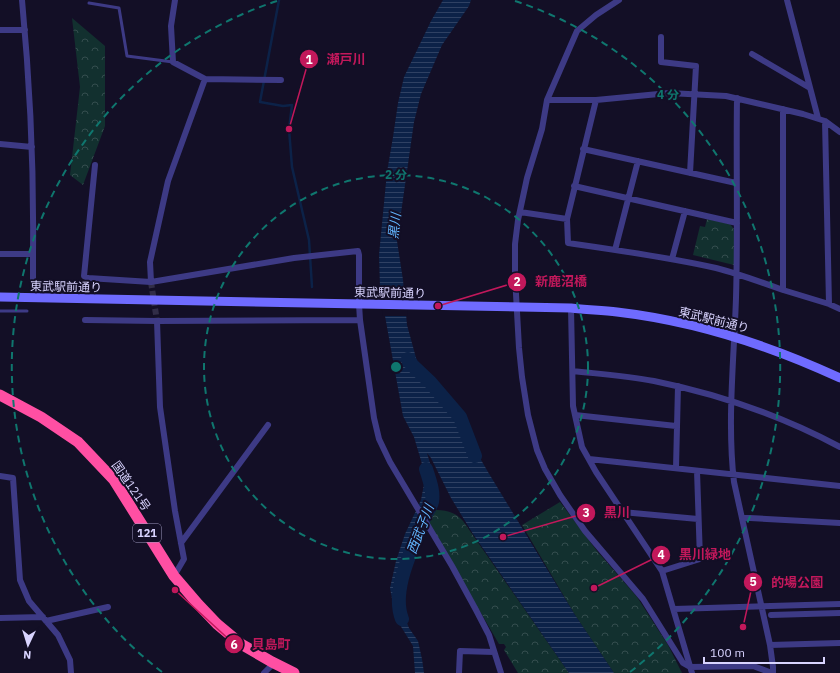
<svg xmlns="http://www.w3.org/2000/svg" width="840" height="673" font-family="'IBM Plex Sans','Noto Sans JP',sans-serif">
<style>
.forest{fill:url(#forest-crowns)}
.water{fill:url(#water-rules)}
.pier{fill:#130f26}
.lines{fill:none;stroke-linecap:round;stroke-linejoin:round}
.stream{stroke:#0c2248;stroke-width:2.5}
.river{stroke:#0c2248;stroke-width:14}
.street-tunnel{stroke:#312d47;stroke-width:6;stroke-dasharray:6 3;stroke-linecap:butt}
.lane{stroke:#3d3a85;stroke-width:3}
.street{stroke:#3d3a85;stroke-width:6}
.secondary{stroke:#6f6bff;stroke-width:9}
.highway{stroke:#ff4fa3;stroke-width:11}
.ring{fill:none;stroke:#0f766e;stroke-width:2;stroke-dasharray:7 5}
.labels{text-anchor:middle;stroke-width:4;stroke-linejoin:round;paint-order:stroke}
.shield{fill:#130f26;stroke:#9e99be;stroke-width:1}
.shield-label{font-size:11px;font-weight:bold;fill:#d9d4ff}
.street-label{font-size:12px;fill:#d9d4ff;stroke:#130f26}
.water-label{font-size:13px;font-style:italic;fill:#62b6ff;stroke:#130f26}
.centre{fill:#0f766e;stroke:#130f26;stroke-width:2}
.ring-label{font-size:12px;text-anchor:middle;font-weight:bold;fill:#0f766e;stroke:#130f26;stroke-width:4;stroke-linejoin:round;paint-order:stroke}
.leader{fill:none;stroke:#c2185b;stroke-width:1.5}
.callout-dot{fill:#c2185b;stroke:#130f26;stroke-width:1.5}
.mark-label{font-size:12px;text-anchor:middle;font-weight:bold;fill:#fff}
.callout-label{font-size:13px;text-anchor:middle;font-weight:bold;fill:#c2185b;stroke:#130f26;stroke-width:4;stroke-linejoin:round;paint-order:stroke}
</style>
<defs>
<pattern id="forest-crowns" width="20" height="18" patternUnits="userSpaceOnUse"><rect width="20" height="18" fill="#12302f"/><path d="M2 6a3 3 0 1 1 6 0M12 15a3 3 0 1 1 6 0" fill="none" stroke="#344d4e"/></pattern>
<pattern id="water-rules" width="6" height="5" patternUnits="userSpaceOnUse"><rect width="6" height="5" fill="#0c2248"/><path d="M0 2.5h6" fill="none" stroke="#2f4163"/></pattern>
</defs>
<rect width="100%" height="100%" fill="#130f26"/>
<path class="forest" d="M72,18l33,28v80l-22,59 -13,-10 10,-88z
M707,219l23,5 4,5v36l-41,-10 7,-29 5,1z
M560,502l37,49 40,46 31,48 14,28h-68l-39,-58 -53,-90z
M432,510c12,0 23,1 31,11l106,152h-51l-14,-23 2,-3 -2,-3h-5l-67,-115 -5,-12 1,-4z"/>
<path class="water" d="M443,0h28l-2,6 -27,39 -21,49 -7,28 -17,119 6,39 4,45 14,51 36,42 31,54 87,143 39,58h-45l-96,-139 -22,-36 -20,-40 -4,-5 5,17 -3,31 -14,29 -11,29 -8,28 1,8 5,15 7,18 9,13 4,18 2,14h-9l-2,-27 -13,-21 -7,-21 -3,-16 6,-27 9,-27 16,-34 4,-21v-5l-11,-37 -11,-21 -23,-128 -1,-33 8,-83 6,-35 5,-34 6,-26 27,-56z"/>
<path class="pier" d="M379,294l27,1 2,21h-25z"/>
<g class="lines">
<path class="stream" d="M279,0l-19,102 23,4 9,-1 -3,24 3,38 17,73 3,47"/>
<path class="river" d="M408,359l4,6 18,17 30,35 15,39
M402,619c-12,-30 13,-75 23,-103 2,-5 6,-9 7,-14 2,-11 -3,-23 -6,-33"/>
<path class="street-tunnel" d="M151,282l6,39"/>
<path class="lane" d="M89,3l30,5 8,48 46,6
M0,311h27"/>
<path class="street" d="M175,0l-4,26 2,36 32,17 76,1
M619,0l-23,15 -19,16 -30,69 -5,29 -15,49 -9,42 -3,24v32l4,72 3,29 6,38 9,35 8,19 15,26 25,36 58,68 40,64 7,4 63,-1 19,7
M787,0l31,118
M0,30h25
M661,37v25l35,4 -6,107
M752,54l58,34
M737,98c-1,67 1,133 -1,200 -2,61 -9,124 -2,184l36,163 3,22v6
M547,100h49l73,-7 57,3 77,18 22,7 15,11
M596,100l-29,119 1,24c49,7 99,14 148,25 23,6 45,14 67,22v-181
M825,121l4,183
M0,144l32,3
M583,149l153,34
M95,165l-11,111 4,2 63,4 143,-24 64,-7 1,4v49l1,16 14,98 5,21 11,23 62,104 24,44 13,25 12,38
M574,186l163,37
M520,212l47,7
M615,250l23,-89
M0,254h33c1,-85 -3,-170 -11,-254
M672,259l13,-48
M151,282l-1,-20 18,-81 37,-102
M33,283v-29
M783,290l46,14 11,5
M571,308l2,98 9,41 14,25 66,99 30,102
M85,320l72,1 203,-1
M157,321l3,86 15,104 9,48 -10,17
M573,371c27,3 54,5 81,10 64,13 128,35 186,66
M575,415l101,11
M589,459l251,27
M676,468l2,-82
M0,476l13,2 7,102 9,21 29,34 12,25 1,13
M622,512l76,7
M742,518h8l90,5
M181,543l87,-118
M662,571l38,-12 -3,-88
M674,609l166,-5
M771,615l69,-2
M0,618l43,-1
M46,621l62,-14
M770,645l70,-2
M264,673l10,-10
M459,673l1,-22 34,1"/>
<path class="secondary" d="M0,297l571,11c15,2 31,2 46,4 77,9 152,33 223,66"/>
<path class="highway" d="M0,395l41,22 37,25 36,38 60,96 24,28 19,20 24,20 31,18 22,11"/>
</g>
<g class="ring">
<circle cx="396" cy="367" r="192"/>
<path d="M162 672A385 385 0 0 1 277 1M515 1A385 385 0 0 1 630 672"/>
</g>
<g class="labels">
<rect class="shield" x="133" y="524" width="28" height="18" rx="3"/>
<g class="shield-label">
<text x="147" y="537">121</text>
</g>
<g class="street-label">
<text transform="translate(66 287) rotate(1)" y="4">東武駅前通り</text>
<text transform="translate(390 293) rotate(1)" y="4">東武駅前通り</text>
<text transform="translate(714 320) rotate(14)" y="4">東武駅前通り</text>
<text transform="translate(131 486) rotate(55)" y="4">国道121号</text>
</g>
<g class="water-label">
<text transform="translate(394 226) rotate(-83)" y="5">黒川</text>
<text transform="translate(420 529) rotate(-69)" y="5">西武子川</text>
</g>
</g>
<circle cx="396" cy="367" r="6" class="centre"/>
<g class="ring-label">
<text x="668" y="99">4 分</text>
<text x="396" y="179">2 分</text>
</g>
<path class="leader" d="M289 129L309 59M438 306L517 282M503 537L586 513M594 588L661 555M743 627L753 582M175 590L234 644"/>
<g class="callout-dot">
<circle cx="289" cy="129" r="4"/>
<circle cx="438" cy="306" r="4"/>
<circle cx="503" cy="537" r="4"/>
<circle cx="594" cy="588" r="4"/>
<circle cx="743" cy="627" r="4"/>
<circle cx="175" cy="590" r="4"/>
<circle cx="309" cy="59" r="10"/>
<circle cx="517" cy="282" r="10"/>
<circle cx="586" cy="513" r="10"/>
<circle cx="661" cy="555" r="10"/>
<circle cx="753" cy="582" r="10"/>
<circle cx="234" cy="644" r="10"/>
</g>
<g class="mark-label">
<text x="309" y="64">1</text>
<text x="517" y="286">2</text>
<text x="586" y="517">3</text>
<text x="661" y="559">4</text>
<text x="753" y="586">5</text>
<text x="234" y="649">6</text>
</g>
<g class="callout-label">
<text x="346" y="64">瀬戸川</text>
<text x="561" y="286">新鹿沼橋</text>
<text x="617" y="517">黒川</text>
<text x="705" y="559">黒川緑地</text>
<text x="797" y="587">的場公園</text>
<text x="271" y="649">貝島町</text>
</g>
<g transform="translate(28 645) rotate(184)" stroke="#130f26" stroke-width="3" paint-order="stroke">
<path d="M0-3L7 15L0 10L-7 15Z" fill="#d9d4ff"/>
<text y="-6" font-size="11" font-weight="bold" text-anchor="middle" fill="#d9d4ff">N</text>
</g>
<path d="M704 657v6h120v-6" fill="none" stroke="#d9d4ff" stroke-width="2"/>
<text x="710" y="657" font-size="12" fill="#d9d4ff" stroke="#130f26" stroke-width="3" paint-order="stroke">100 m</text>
</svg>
